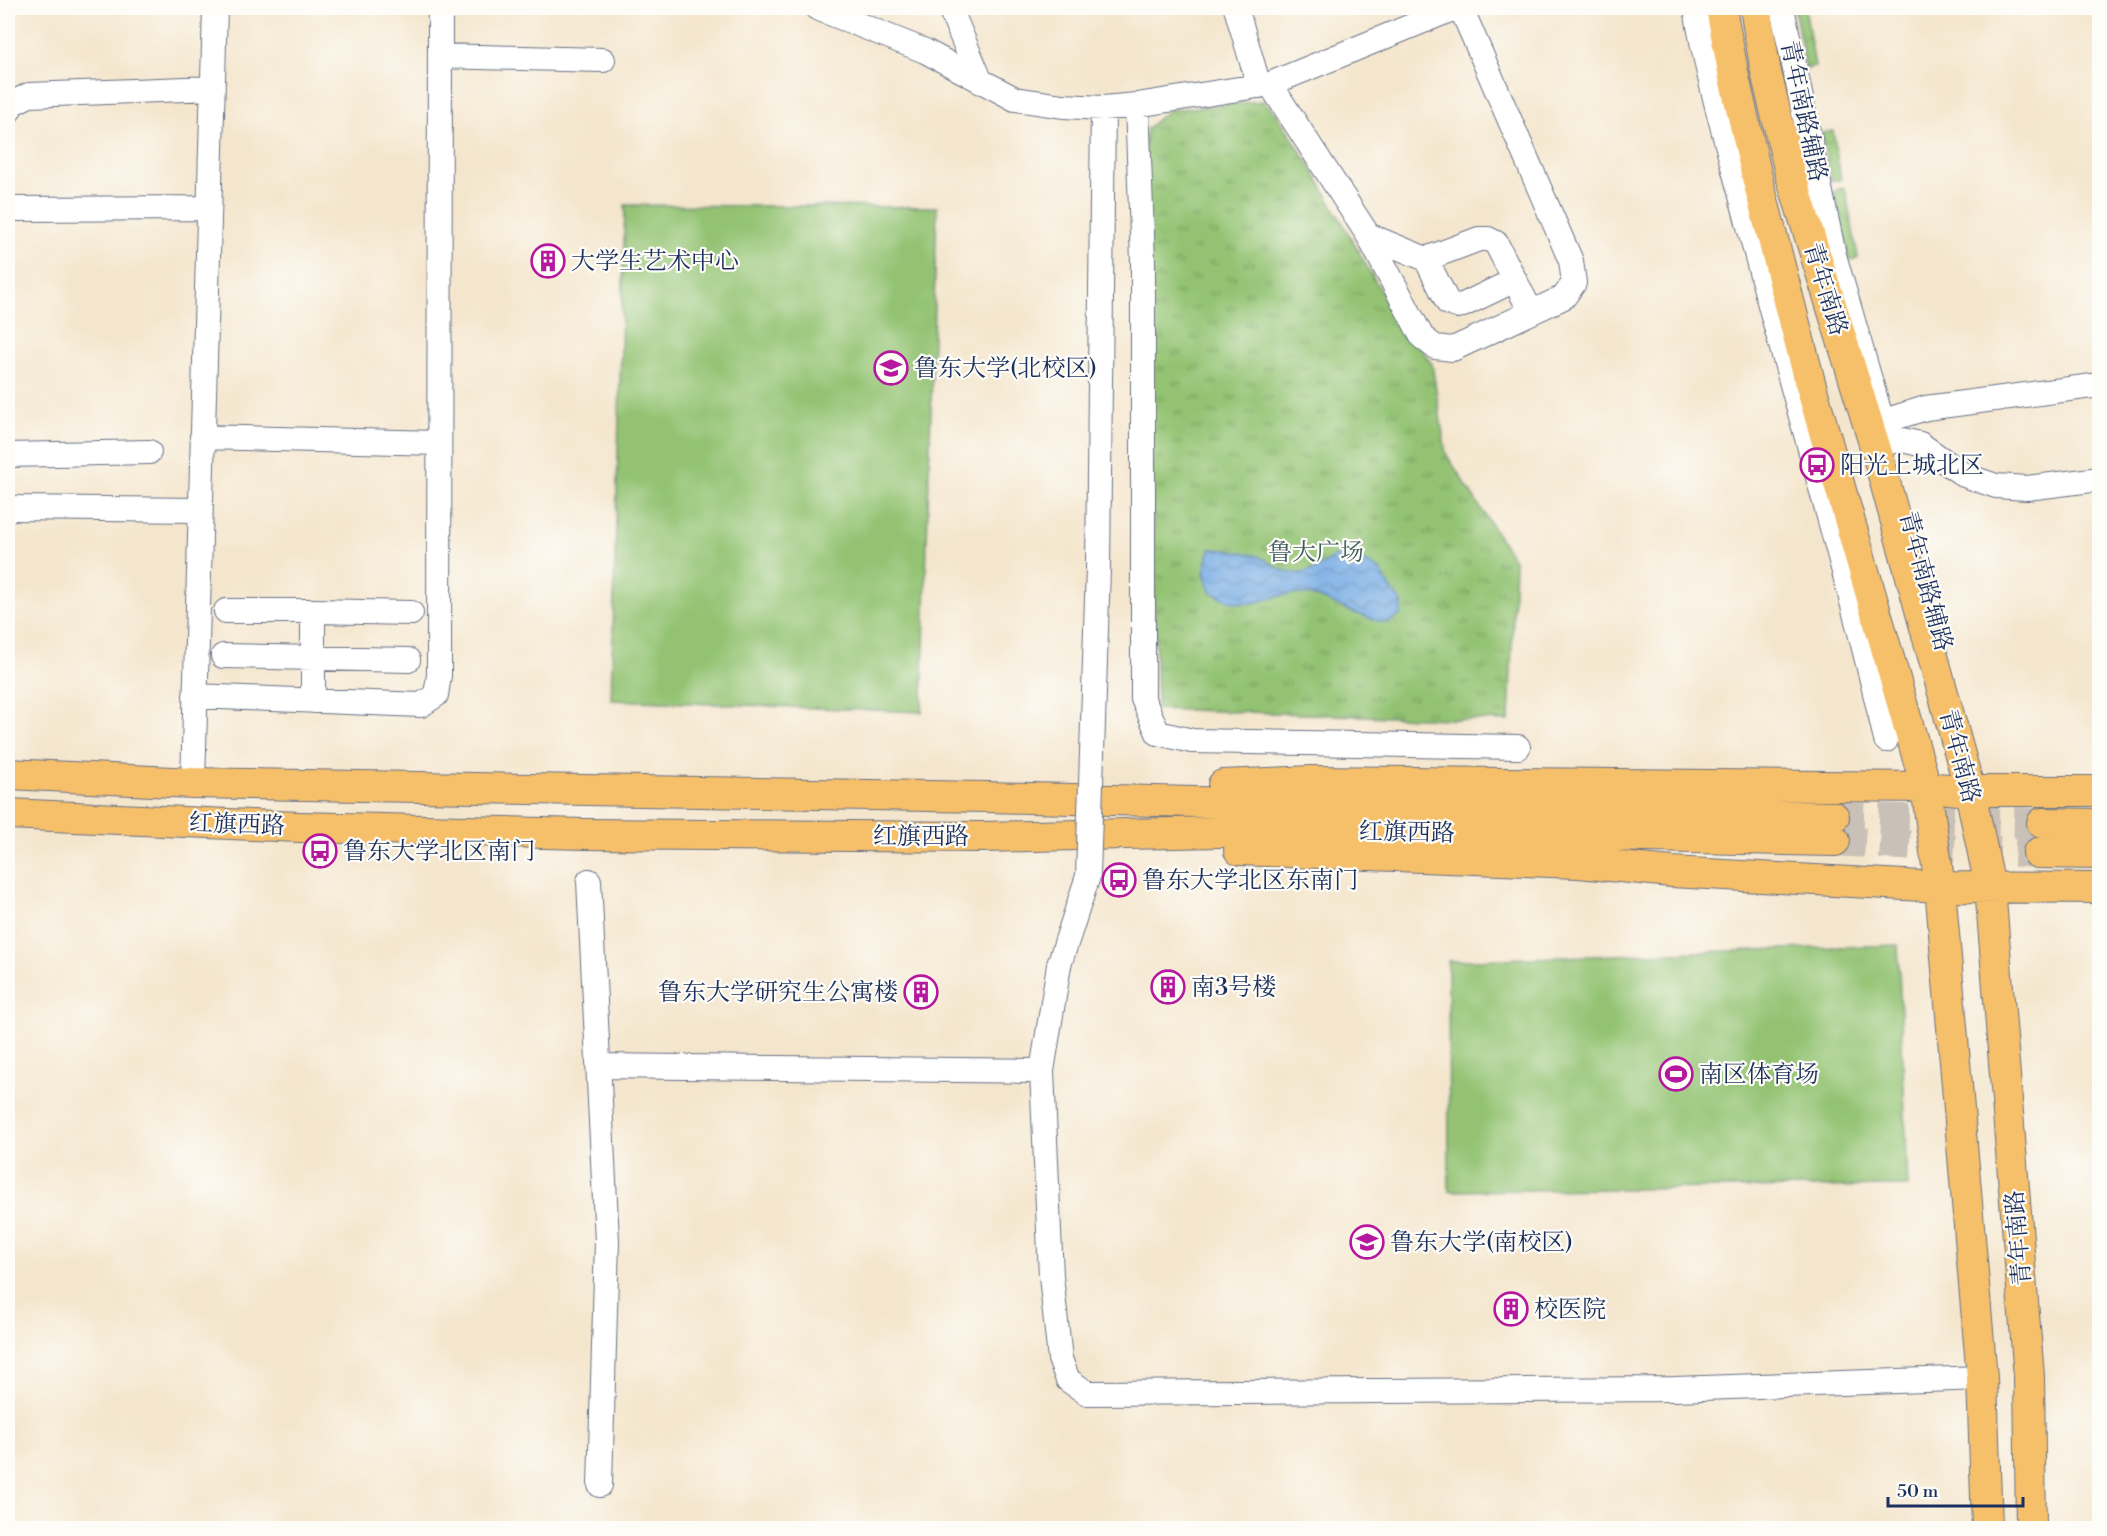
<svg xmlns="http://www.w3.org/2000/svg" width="2107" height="1536" font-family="'Libre Bodoni','Noto Serif SC',serif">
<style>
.grass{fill:url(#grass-tufts);stroke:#577968;stroke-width:1.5}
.garden{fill:#93c372;stroke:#577968;stroke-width:1.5}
.water{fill:url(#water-waves);stroke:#486da1;stroke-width:1.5}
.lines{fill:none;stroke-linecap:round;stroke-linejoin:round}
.major-tunnel{stroke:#c9c1b7;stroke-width:30;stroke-dasharray:30 15;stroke-linecap:butt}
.minor-casing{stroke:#676f85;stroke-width:26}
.major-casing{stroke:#676f85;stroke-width:32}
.minor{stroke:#fff;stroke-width:24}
.major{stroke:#f6c06b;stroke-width:30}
.minor-bridge-casing{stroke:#676f85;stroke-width:26;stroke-linecap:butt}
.minor-bridge{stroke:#fff;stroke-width:24}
.labels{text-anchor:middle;stroke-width:4.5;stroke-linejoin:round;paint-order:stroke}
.street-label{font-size:24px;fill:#1b2f5e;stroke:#fdfcf7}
.poi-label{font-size:24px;fill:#1b2f5e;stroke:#fdfcf7;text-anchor:start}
.park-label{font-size:24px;fill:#3f5b64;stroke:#fdfcf7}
</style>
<defs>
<pattern id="grass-tufts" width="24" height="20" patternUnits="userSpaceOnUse" patternTransform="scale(1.5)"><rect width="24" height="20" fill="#93c372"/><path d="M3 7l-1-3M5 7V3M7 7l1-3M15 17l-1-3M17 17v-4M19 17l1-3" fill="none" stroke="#779f61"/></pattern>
<pattern id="water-waves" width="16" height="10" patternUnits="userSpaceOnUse" patternTransform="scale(1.5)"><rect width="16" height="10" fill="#76abe4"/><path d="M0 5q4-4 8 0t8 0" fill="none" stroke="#608cbc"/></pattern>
</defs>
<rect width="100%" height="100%" fill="#fdfcf7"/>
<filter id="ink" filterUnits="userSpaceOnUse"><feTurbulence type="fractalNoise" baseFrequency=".0167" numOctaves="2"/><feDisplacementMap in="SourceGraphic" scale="12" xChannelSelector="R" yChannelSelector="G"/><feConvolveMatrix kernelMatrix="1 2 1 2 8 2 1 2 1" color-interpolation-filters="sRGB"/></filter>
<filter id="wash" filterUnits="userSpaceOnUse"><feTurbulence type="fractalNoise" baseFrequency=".008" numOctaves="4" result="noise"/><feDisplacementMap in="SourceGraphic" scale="24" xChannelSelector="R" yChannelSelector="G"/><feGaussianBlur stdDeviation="1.35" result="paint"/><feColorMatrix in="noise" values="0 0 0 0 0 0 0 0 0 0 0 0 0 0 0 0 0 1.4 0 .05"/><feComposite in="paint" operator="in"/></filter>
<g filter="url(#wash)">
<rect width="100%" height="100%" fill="#f4e6cd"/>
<path class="grass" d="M1794,8h11l10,59 -9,2z
M1263,101l14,13 32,50 76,134 47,66 14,90 69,108 -6,159 -352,-12 -13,-563 3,-17 21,-19z
M1833,131l8,49h-10l-10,-47z
M1841,188l4,1 13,68 -6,4 -4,-2 -14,-67z"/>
<path class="garden" d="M625,205l312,2 -15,505 -311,-12z
M1898,945l10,241 -459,5 -1,-230z"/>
<path class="water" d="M1210,549c15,1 32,2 47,7 9,3 17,10 25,14 20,9 37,-2 53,-14l22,1 24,14 10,18 11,14 -1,12 -14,8c-12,-3 -24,-7 -35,-11 -14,-6 -29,-14 -44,-17 -41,-7 -52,25 -98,-4l-6,-18z"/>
</g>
<g filter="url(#ink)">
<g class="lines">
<path class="major-tunnel" d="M1834,817l208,6
M1835,841l203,12"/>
<defs>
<path id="minor" d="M817,8l108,43 90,48 48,7 40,2 34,-3 133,-21 185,-76
M950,8l31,74
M1236,8l23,78
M1696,8c11,69 32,138 50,207 45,175 100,348 140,525
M1782,8l52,247 46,159
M440,56l163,4
M1270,84l98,151 54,102 13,10 18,2 111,-52 10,-14 -3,-22 -110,-253
M1137,105l6,156v438l15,34 34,8 326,6
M8,112l5,-9 16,-8 183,-7
M8,209l201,-1
M1368,235l58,24 53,-20h9l8,4 35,69
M1426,259l22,44 9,3 6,-1 52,-25
M1868,426l58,-18 174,-23
M202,437l237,6
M1877,453l11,-11 14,-2 18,4 44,31 32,11 31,2 73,-9
M8,455l141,-3
M8,508l192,2
M1098,568l5,-460
M226,611h87
M223,656l185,4
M195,696l226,9 15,-10 3,-20 1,-667
M313,701v-90l98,2
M193,783l22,-775
M589,881l18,360 -7,244
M1059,965l-17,106 9,205 9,83 8,21 19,13 588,-4 307,-11
M600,1066l442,5"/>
<path id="major" d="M1721,8l13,69 23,100 54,209 115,401 14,100 42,491 5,150
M1755,8l11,64 24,101 87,280 93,338 20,96 39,490 2,151
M8,774l185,9 793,14 848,20
M1223,785l88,-4 615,6 44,4h130
M8,814l291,13 287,7 395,3 332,-7 522,11
M2042,823l58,1
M1239,850l340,13 93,9 268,15 160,1
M2038,853l62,1"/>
</defs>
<use href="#minor" class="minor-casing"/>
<use href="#major" class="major-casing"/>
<use href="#minor" class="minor"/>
<use href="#major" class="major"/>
<defs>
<path id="minor-bridge" d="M1059,965l29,-89 10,-308"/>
</defs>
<use href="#minor-bridge" class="minor-bridge-casing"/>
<use href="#minor-bridge" class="minor-bridge"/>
</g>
</g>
<defs>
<symbol id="building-ring" viewBox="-11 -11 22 22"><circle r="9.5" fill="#fdfcf7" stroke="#b5179e" stroke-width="1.5"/><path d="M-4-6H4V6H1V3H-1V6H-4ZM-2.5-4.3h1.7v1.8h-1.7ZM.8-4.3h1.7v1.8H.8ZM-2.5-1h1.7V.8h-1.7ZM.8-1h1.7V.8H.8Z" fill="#b5179e"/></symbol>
<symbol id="university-ring" viewBox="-11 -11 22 22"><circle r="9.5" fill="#fdfcf7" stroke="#b5179e" stroke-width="1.5"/><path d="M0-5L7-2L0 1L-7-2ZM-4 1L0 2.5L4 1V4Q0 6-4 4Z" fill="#b5179e"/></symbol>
<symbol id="bus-ring" viewBox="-11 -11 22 22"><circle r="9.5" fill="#fdfcf7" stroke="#b5179e" stroke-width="1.5"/><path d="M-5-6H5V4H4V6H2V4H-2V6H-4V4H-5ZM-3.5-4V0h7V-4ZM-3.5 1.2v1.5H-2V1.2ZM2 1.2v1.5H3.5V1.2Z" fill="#b5179e"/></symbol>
<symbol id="stadium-ring" viewBox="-11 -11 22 22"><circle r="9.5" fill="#fdfcf7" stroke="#b5179e" stroke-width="1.5"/><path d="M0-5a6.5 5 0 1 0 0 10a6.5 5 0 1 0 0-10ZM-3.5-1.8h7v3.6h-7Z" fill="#b5179e"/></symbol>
</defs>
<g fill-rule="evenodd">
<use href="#building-ring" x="529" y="242" width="38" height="38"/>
<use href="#university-ring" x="872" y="349" width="38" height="38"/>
<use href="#bus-ring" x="1798" y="446" width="38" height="38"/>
<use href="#bus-ring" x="301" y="832" width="38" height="38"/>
<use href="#bus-ring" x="1100" y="861" width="38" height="38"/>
<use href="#building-ring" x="1149" y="968" width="38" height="38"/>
<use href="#building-ring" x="902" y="973" width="38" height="38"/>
<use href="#stadium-ring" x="1657" y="1055" width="38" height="38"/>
<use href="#university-ring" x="1348" y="1223" width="38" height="38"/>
<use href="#building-ring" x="1492" y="1290" width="38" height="38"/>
</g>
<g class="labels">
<g class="street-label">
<text transform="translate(1804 111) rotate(78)" y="8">青年南路辅路</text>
<text transform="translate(1826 289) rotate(73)" y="8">青年南路</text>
<text transform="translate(1926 581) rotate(75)" y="8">青年南路辅路</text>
<text transform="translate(1960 756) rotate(75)" y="8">青年南路</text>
<text transform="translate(237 824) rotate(2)" y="8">红旗西路</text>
<text transform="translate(1407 832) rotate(1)" y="8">红旗西路</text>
<text x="921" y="844">红旗西路</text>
<text transform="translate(2018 1238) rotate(-95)" y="8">青年南路</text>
</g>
<g class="poi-label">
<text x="571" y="269">大学生艺术中心</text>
<text x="914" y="376">鲁东大学(北校区)</text>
<text x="1840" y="473">阳光上城北区</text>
<text x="343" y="859">鲁东大学北区南门</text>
<text x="1142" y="888">鲁东大学北区东南门</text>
<text x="1191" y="995">南3号楼</text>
<text x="898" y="1000" text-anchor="end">鲁东大学研究生公寓楼</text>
<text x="1699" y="1082">南区体育场</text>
<text x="1390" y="1250">鲁东大学(南校区)</text>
<text x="1534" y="1317">校医院</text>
</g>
<g class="park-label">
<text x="1316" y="560">鲁大广场</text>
</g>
</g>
<rect width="2107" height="1536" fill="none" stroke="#fdfcf7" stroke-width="30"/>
<path d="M1888 1497v9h135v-9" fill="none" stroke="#1b2f5e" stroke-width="3"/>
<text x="1897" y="1497" font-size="18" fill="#1b2f5e" stroke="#fdfcf7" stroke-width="4.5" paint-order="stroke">50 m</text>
</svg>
